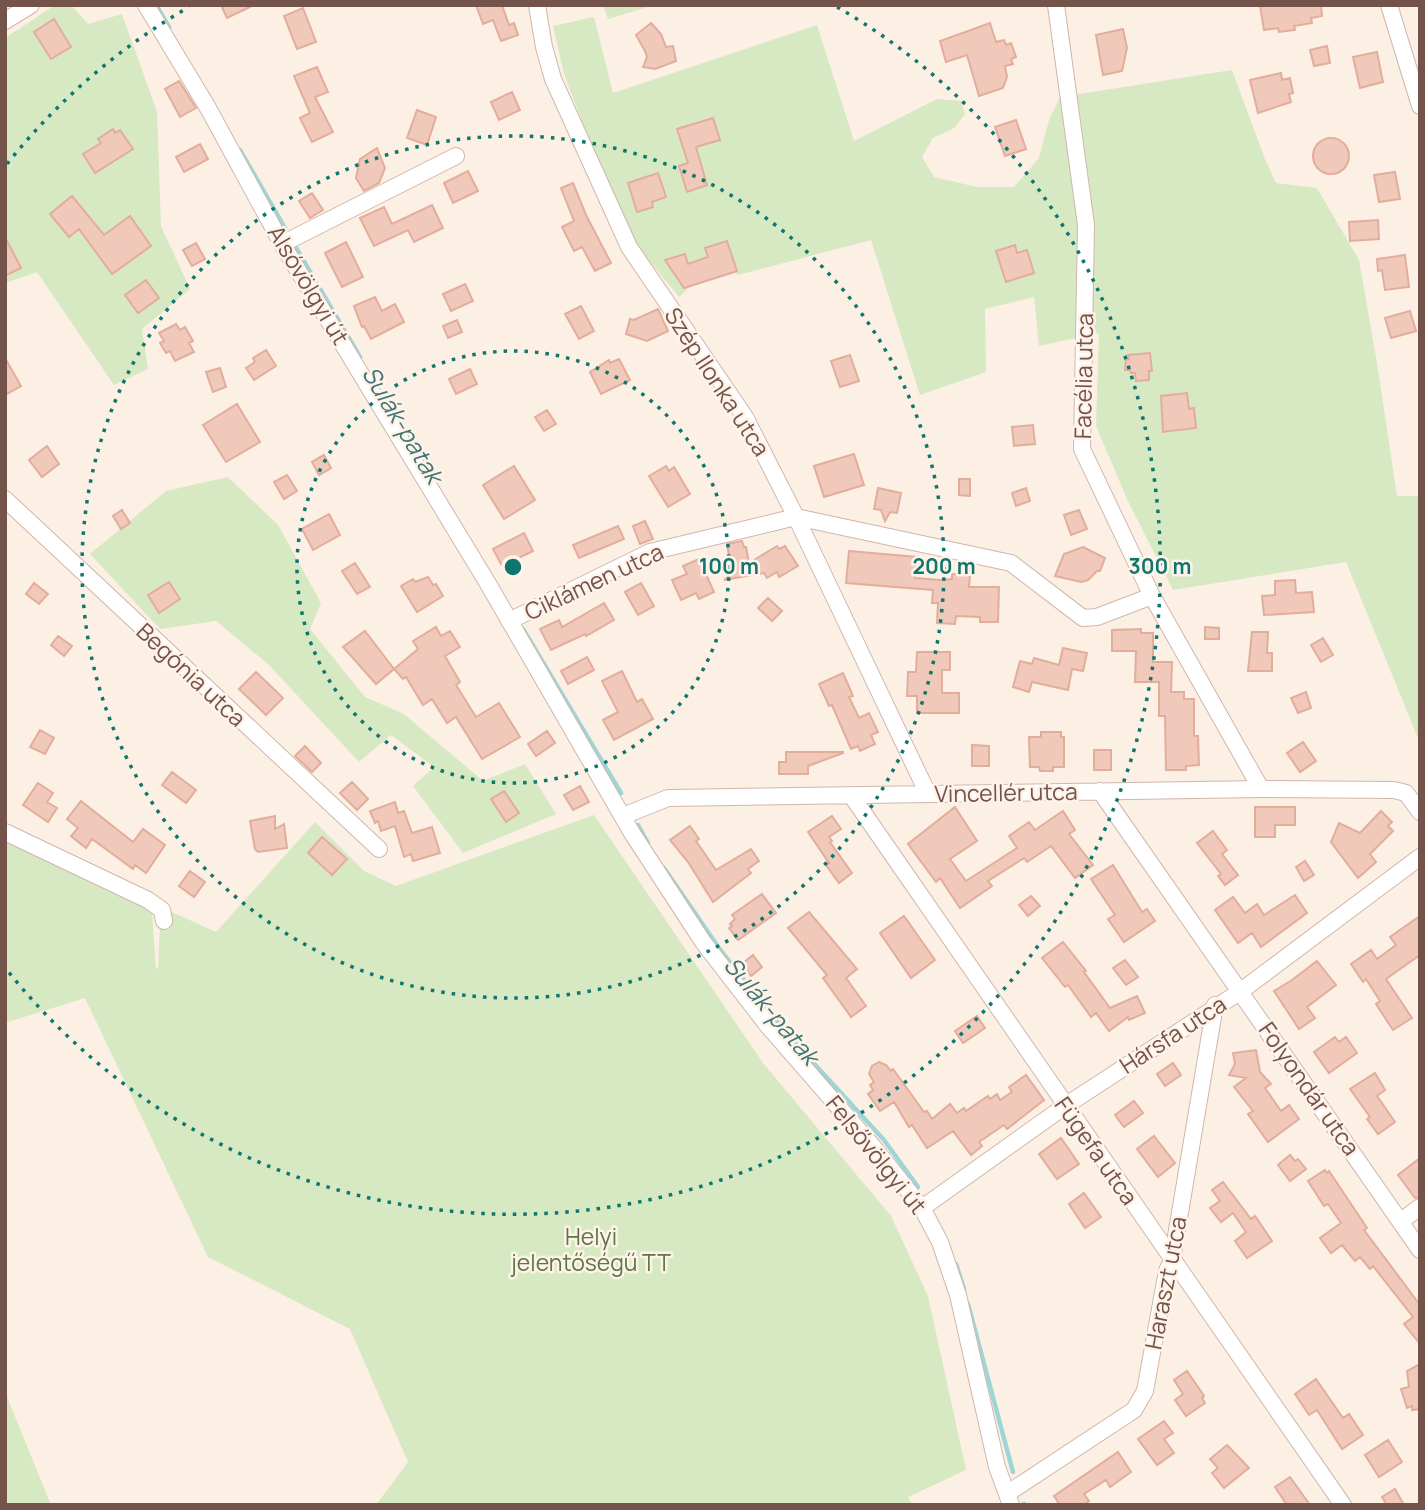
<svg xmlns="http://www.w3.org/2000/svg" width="1425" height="1510" font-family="Manrope,sans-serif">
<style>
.green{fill:#d7e9c2}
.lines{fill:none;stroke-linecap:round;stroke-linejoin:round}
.stream{stroke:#9ed5d6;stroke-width:4.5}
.building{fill:#f0c9bb;stroke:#e3ad9c;stroke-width:2}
.minor-casing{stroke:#cfb7ad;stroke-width:18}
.minor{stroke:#fff;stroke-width:16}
.ring{fill:none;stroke:#0f766e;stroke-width:3.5;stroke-dasharray:3.5 7}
.labels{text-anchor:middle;stroke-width:5;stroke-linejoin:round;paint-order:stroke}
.street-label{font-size:23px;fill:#73534a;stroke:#fff3e9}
.park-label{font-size:23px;fill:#5a7842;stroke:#fff3e9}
.water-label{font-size:24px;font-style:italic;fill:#3e7678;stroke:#fff3e9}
.centre{fill:#0f766e;stroke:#fff3e9;stroke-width:3.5}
.ring-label{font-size:21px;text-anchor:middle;font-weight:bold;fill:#0f766e;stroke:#fff3e9;stroke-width:5;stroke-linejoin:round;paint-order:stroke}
</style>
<rect width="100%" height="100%" fill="#fcefe3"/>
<path class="green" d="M55,5h16l17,19 34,-10 35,98 4,114 29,63 -48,40 6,40 -34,16 -77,-113 -32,11v-245z
M603,5h51l-46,14z
M594,17l19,76 204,-68 37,116 83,-42 24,2 4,13 -11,14 -21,10 -11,19 12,20 43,10h37l25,-29 10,-38 11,-23 172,-27 33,89 11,24 41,5 42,72 18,103 20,133h23v247l-74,-181 -173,28 -46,-91 -31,-73 3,-93 -60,13 -5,-49 -49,12 1,63 -66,23 -49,-155 -133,35 -17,-18 -42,40 -45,-55 -51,-118 -19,-50 -11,-48z
M228,477l50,48 43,78 -11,26 55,68 39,17 79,67 42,-17 31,50 -93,39 -50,-67 21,-19 -43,-32 -32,27 -90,-97 -53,-44 -56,8 -70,-75 76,-63z
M594,815l169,248 128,153 37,80 38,174 -58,27 4,8h-536l32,-43 -58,-133 -142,-72 -123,-259 -80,25v-191l147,80 4,57 2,-1 3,-61 55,25 99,-110 49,49 32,15z
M5,1392l46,113h-46z"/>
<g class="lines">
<path class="stream" d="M156,5l13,22
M240,150l45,78
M295,246l65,111
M523,629l98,164
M638,825l10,18
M664,868l57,83 65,82 98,107 34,47
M956,1264l8,25
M968,1304l45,168
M1024,1504l1,1"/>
</g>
<path class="building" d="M221,5h33l-27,13z
M476,5h26l7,20 5,-2 4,12 -17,6 -8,-21 -10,4z
M1260,5h61l1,11 -11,2 1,5 -18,3 1,4 -16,2 -1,-4 -14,2z
M303,8l13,34 -19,7 -13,-33z
M54,19l17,28 -20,12 -17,-27z
M651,23l10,11 5,13 7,-1 3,15 -21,8 -12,-2 4,-10 -2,-6 -9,-16z
M990,23l6,19 8,-2 2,5 5,-2 5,14 -5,2 2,5 -8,2 2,11 -4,11 -24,8 -12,-41 -21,7 -6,-21z
M1123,29l4,19 -5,23 -19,4 -7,-40z
M1327,46l3,17 -16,3 -4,-16z
M1377,52l6,30 -23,6 -7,-31z
M317,67l11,25 -13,5 18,35 -21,10 -12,-24 10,-5 -16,-37z
M1281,73l1,7 8,-2 3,15 -4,1 2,8 -33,11 -8,-33z
M179,81l17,27 -16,9 -15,-28z
M512,92l8,18 -21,10 -8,-18z
M417,110l19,7 -9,28 -20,-7z
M713,118l7,22 -24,7 11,38 -20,7 -8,-26 9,-3 -11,-34z
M1016,120l10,29 -21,7 -10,-29z
M113,129l2,4 5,-3 13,19 -38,24 -12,-19 18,-11 -3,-4z
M1313 156a18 18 0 1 1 36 0a18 18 0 1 1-36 0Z
M200,144l8,15 -24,13 -8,-15z
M377,148l8,20 -6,15 -15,8 -8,-13 4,-19z
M468,171l10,20 -25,12 -9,-20z
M1395,172l5,27 -21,3 -5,-27z
M658,173l8,24 -14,5 1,5 -16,5 -9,-29z
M573,183l13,32 25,48 -16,8 -13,-24 -8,4 -12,-24 12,-6 -13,-33z
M312,193l11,17 -13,8 -11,-17z
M72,196l32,39 26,-19 21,30 -39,28 -33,-45 -10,8 -19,-23z
M432,205l11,23 -29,14 -6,-12 -34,16 -14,-28 24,-11 8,17z
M1378,220l1,19 -29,2 -1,-19z
M5,237l16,31 -16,8z
M727,241l10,30 -53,17 -19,-28 20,-6 3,10 20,-7 -3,-9z
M346,242l17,35 -21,10 -17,-34z
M196,243l9,16 -13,7 -9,-16z
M1015,245l2,8 10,-3 7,23 -28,9 -10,-31z
M1405,255l4,32 -24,3 -3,-20 -4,1 -1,-12z
M146,280l13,18 -21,15 -13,-18z
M465,284l8,17 -22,10 -8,-17z
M375,297l7,14 13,-7 9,18 -33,17 -7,-13 -2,1 -8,-21z
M581,306l13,25 -15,8 -14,-25z
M658,309l10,22 -21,10 -21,-7 4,-15 4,1z
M1410,311l6,20 -25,7 -6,-20z
M457,320l5,12 -14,6 -5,-12z
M176,324l4,6 5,-3 8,14 -4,2 5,9 -19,9 -5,-10 -4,2 -6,-10 4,-2 -5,-8z
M266,350l10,16 -22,14 -8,-12 9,-6 -2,-4z
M1150,353l2,18h-3v9l-13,1 -1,-8h-4l-1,-3h-5l1,-11h3l-1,-4z
M850,355l9,26 -19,6 -9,-26z
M5,358l16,28 -16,9z
M619,359l11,21 -29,14 -11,-22 19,-12 1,3z
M220,368l6,19 -13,5 -7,-20z
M470,369l7,15 -21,10 -7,-15z
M1187,393l2,16 5,-1 2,20 -33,4 -2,-36z
M237,404l23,38 -34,20 -23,-37z
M547,410l9,14 -12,7 -9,-14z
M1033,425l2,19 -21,2 -2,-19z
M47,446l12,18 -17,13 -13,-17z
M854,454l10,31 -40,12 -10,-31z
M324,455l7,13 -12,7 -7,-13z
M514,466l21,34 -31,19 -21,-34z
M666,466l3,5 5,-4 16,27 -22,13 -19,-31z
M287,475l10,16 -13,8 -10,-17z
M959,479h11v17l-11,-1z
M878,488l23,5 -4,20 -7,-1 -5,9 -4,-11 -7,-1z
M1026,488l4,13 -14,5 -4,-13z
M122,510l8,13 -9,6 -8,-13z
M1079,510l8,19 -16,6 -7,-20z
M329,514l11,21 -27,15 -11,-21z
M645,521l8,18 -13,5 -7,-18z
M618,526l6,13 -45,19 -6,-13z
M524,533l9,18 -31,15 -9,-17z
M742,541l2,6h2l3,16 28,-17 2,3 6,-3 13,20 -19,11 -2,-5 -10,6 -3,-5 -40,7 8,-6 -5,-30z
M1083,547l22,11 -5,13h-3l-9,9 -7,2 -26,-6 9,-22z
M849,551l68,6 -2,21 26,2 11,-1v-5l18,1 -1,12h30l-1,35h-18v-5l-24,-1 -1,8 -18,-1 1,-20h-6l1,-13 -87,-7z
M699,559l15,33 -15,7 -3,-6 -15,7 -9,-20 15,-6 -4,-8z
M355,563l15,24 -13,7 -15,-23z
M428,577l5,8 3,-1 7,12 -26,16 -16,-26 12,-7 2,3z
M1295,580l1,13 16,-1 2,20 -50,3 -2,-19 13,-1v-14z
M169,582l11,17 -21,14 -11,-18z
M34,583l14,11 -9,10 -13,-10z
M641,583l13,23 -16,9 -13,-23z
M768,598l14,13 -10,10 -14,-13z
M604,603l10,17 -28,16 -1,-2 -34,16 -11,-21 19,-9 3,7z
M436,627l5,9 9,-5 10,16 -15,9 15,26 -4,3 20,32 23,-14 21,34 -38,22 -26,-42 -9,6 -15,-24 -9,6 -17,-28 -3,2 -9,-10 24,-20 -5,-8z
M1205,627l14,1v11h-14z
M1141,629v4h12v29h19l-1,30h13v7h10v37h4l1,29 -13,1v4h-20l-1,-54h-6v-34h-24l1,-31h-24v-21z
M365,631l29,38 -18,15 -33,-37z
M1252,632h16l-1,21h5v18h-24z
M58,636l14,10 -8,10 -13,-11z
M1323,638l10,17 -12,7 -10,-17z
M1063,648l24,5 -4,18 -11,-2 -4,21 -36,-8 -3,10 -16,-5 7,-26 12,3 2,-6 25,7z
M917,652h33v18h-8v23h17v20h-42v-17h-10l1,-24h8z
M587,657l7,13 -26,14 -7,-13z
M622,671l15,31 5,-3 11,20 -39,21 -11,-20 15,-8 -16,-31z
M256,672l27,26 -17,17 -27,-26z
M843,673l10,23 -4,1 10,21 10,-5 9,19 -7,3 4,9 -15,7 -2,-5 -7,3 -19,-44 -3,1 -10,-22z
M1306,692l5,16 -13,5 -7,-15z
M40,730l14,8 -9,16 -15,-7z
M547,731l8,12 -19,13 -8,-12z
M1041,732h20v5h3v30h-11v4h-13l-1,-4h-9l-1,-30h12z
M1303,742l13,19 -16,11 -13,-19z
M972,745l17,1v20h-17z
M305,746l16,17 -9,9 -17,-16z
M1094,750h17v20h-17z
M786,752h57v1l-35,13v8h-29v-12h7z
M172,772l24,18 -10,13 -24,-18z
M352,782l16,17 -11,11 -17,-17z
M38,783l15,10 -6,9 10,6 -9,14 -25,-17z
M580,786l9,16 -16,8 -9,-15z
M504,791l15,22 -13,9 -15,-23z
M81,801l52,41 10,-13 22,16 -19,28 -11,-8 -2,4 -41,-30 -6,9 -15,-12 7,-8 -11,-9z
M395,802l3,11 6,-2 8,22 20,-6 8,26 -27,8 -2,-7 -7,3 -9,-31 -14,5 -3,-10 -3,2 -5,-12z
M955,807l22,34 -27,18 16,22 51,-33 -8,-12 20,-14 6,8 28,-19 12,19 -6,4 24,31 -18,13 -24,-32 -24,16 -3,-4 -36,23 4,5 -32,22 -20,-30 -4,4 -28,-38z
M1255,807h40v18h-20v12h-20z
M1381,811l11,11 -4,4 5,5 -23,23 6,8 -18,16 -27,-36 8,-19 21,10z
M275,816v13l9,-5 3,24 -29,4 -3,-3 -5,-28z
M832,816l9,13 -12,8 3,4 -2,1 22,31 -13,10 -13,-18 3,-2 -21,-31z
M690,826l9,13 -3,2 20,29 35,-21 8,12 -11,8 3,4 -38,29 -25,-40 -18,-22z
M1213,831l14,19 -5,4 16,21 -13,10 -7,-9 3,-2 -24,-31z
M322,837l25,22 -15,16 -24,-22z
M1305,861l9,14 -10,6 -8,-14z
M1113,865l29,47 5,-3 8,12 -31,21 -16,-23 7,-4 -24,-36z
M190,871l15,11 -11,15 -15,-11z
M762,894l14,19 -38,27 -9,-12 3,-2 -2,-2 5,-5 -3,-4z
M1295,895l12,18 -46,34 -9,-14 -14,10 -23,-33 18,-13 12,16 12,-9 7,11z
M1031,896l9,10 -12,10 -9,-11z
M809,912l48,57 -11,9 20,28 -15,11 -28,-39 4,-3 -39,-47z
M904,916l31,44 -24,18 -31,-45z
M1420,916v39l-34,24 26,39 -19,12 -17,-26 4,-3 -14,-22 -3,3 -12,-18 20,-14 6,9 19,-14 -6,-8z
M1063,942l23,29 -2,1 26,36 27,-12 8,17 -16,7 -1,-3 -19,14 -13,-18 -5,4 -23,-32 -3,2 -23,-29z
M753,955l9,12 -11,9 -9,-12z
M1125,960l13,17 -12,8 -13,-17z
M1317,961l19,24 -29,22 8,11 -16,11 -25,-38 18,-11z
M977,1016l8,12 -22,15 -8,-12z
M1335,1037l4,5 7,-5 11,16 -28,20 -15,-21z
M1256,1050l4,22 11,12 -6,4 16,23 8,-6 10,14 -31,23 -20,-28 5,-3 -19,-24 12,-9 -17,-3 6,-11 -2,-11z
M879,1062l7,3 5,6 2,-2 31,43 3,-1 5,8 18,-15 7,9 7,-5 2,3 22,-15 2,3 7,-5 3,6 12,-8 -3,-5 17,-12 18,25 -37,29 -3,-4 -25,17 3,4 -11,9 -18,-24 -26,17 -15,-23 -3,2 -15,-25 -14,9 -12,-17 5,-4 -3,-5 4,-3 -5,-8 3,-8z
M1173,1063l8,12 -16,11 -8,-12z
M1375,1073l10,17 -8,6 18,26 -17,12 -11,-15 3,-2 -20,-28z
M1134,1101l9,12 -19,14 -9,-12z
M1154,1136l21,27 -17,14 -21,-28z
M1061,1138l18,26 -22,15 -18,-25z
M1290,1155l5,6 3,-2 8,10 -16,12 -12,-16z
M1420,1158v39l-5,1 -17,-23z
M1325,1170l2,3 2,-2 38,57 -3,2 56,75v39l-16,-20 9,-7 -40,-51 -3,3 -10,-12 -5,4 -13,-16 -11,8 -11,-15 21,-15 -13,-19 -4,2 -16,-25z
M1223,1182l28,37 4,-3 17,25 -25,17 -12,-17 11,-9 -13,-19 -12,9 -11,-14 10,-7 -8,-11z
M1084,1193l17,24 -16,11 -16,-24z
M1420,1364v45l-8,1v-4l-5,2 -6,-19 8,-2 -2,-16z
M1187,1371l17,25 -2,2 3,5 -19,13 -11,-16 8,-6 -9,-14z
M1316,1379l27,39 6,-4 14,21 -21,14 -25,-39 -8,5 -14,-21z
M1164,1421l9,12 -9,6 10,14 -17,12 -19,-26z
M1388,1440l14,22 -23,15 -14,-22z
M1227,1445l22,23 -25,20 -12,-15 6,-5 -8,-9z
M1118,1452l13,20 -21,15 -4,-7 -22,14 5,7 -6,4h-23l-6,-9z
M1290,1477l20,28h-23l-12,-18z
M1395,1489l9,16h-17l-5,-8z"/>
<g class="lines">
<defs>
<path id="minor" d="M146,5l62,103 74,136 205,338 145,251 71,109 65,84 107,123 47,59 18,34 18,53 39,172 14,38
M537,5l7,42 9,32 76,168 116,170 51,100 132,277
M1056,5l30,220 -4,224 70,147 109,193
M1389,5l31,101
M5,21l26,-16
M282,244l174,-88
M5,499l374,350
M509,621l141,-69 146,-35 215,46 72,55 14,-1 55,-21
M1100,791l320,459
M851,795l492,710
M623,816l45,-18 593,-9 133,1 12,3 14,19
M5,832l143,68 14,10 2,11
M922,1208l143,-102 176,-115 179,-134
M1401,1221l19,-14
M1008,1493l126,-83 11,-19 22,-120 5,-11 43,-255"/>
</defs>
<use href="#minor" class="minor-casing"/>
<use href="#minor" class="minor"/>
</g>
<g class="ring">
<circle cx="513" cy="567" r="216"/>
<circle cx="513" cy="567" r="431"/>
<path d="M7 164A647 647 0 0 1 189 7M837 7A647 647 0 1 1 7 970"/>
</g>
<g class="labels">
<g class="street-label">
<text transform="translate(308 285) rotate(59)" y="8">Alsóvölgyi út</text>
<text transform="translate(1084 376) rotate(-89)" y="8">Facélia utca</text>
<text transform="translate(717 382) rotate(57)" y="8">Szép Ilonka utca</text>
<text transform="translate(594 582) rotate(-25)" y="8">Ciklámen utca</text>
<text transform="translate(191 675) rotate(43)" y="8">Begónia utca</text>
<text transform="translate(1006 793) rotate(-1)" y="8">Vincellér utca</text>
<text transform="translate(1173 1035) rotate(-33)" y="8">Hársfa utca</text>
<text transform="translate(1309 1089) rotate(55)" y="8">Folyondár utca</text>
<text transform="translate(1096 1151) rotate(55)" y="8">Fügefa utca</text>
<text transform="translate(876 1155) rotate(51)" y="8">Felsővölgyi út</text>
<text transform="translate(1166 1283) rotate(-79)" y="8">Haraszt utca</text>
</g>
<g class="park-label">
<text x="591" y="1245">Helyi<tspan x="591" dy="26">jelentőségű TT</tspan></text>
</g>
<g class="water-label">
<text transform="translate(402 425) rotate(59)" y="8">Sulák-patak</text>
<text transform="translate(771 1011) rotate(50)" y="8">Sulák-patak</text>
</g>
</g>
<circle cx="513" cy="567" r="10" class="centre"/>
<g class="ring-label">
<text x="729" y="574">100 m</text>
<text x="944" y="574">200 m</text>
<text x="1160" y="574">300 m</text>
</g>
<rect width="1425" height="1510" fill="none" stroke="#73534a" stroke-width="14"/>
</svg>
